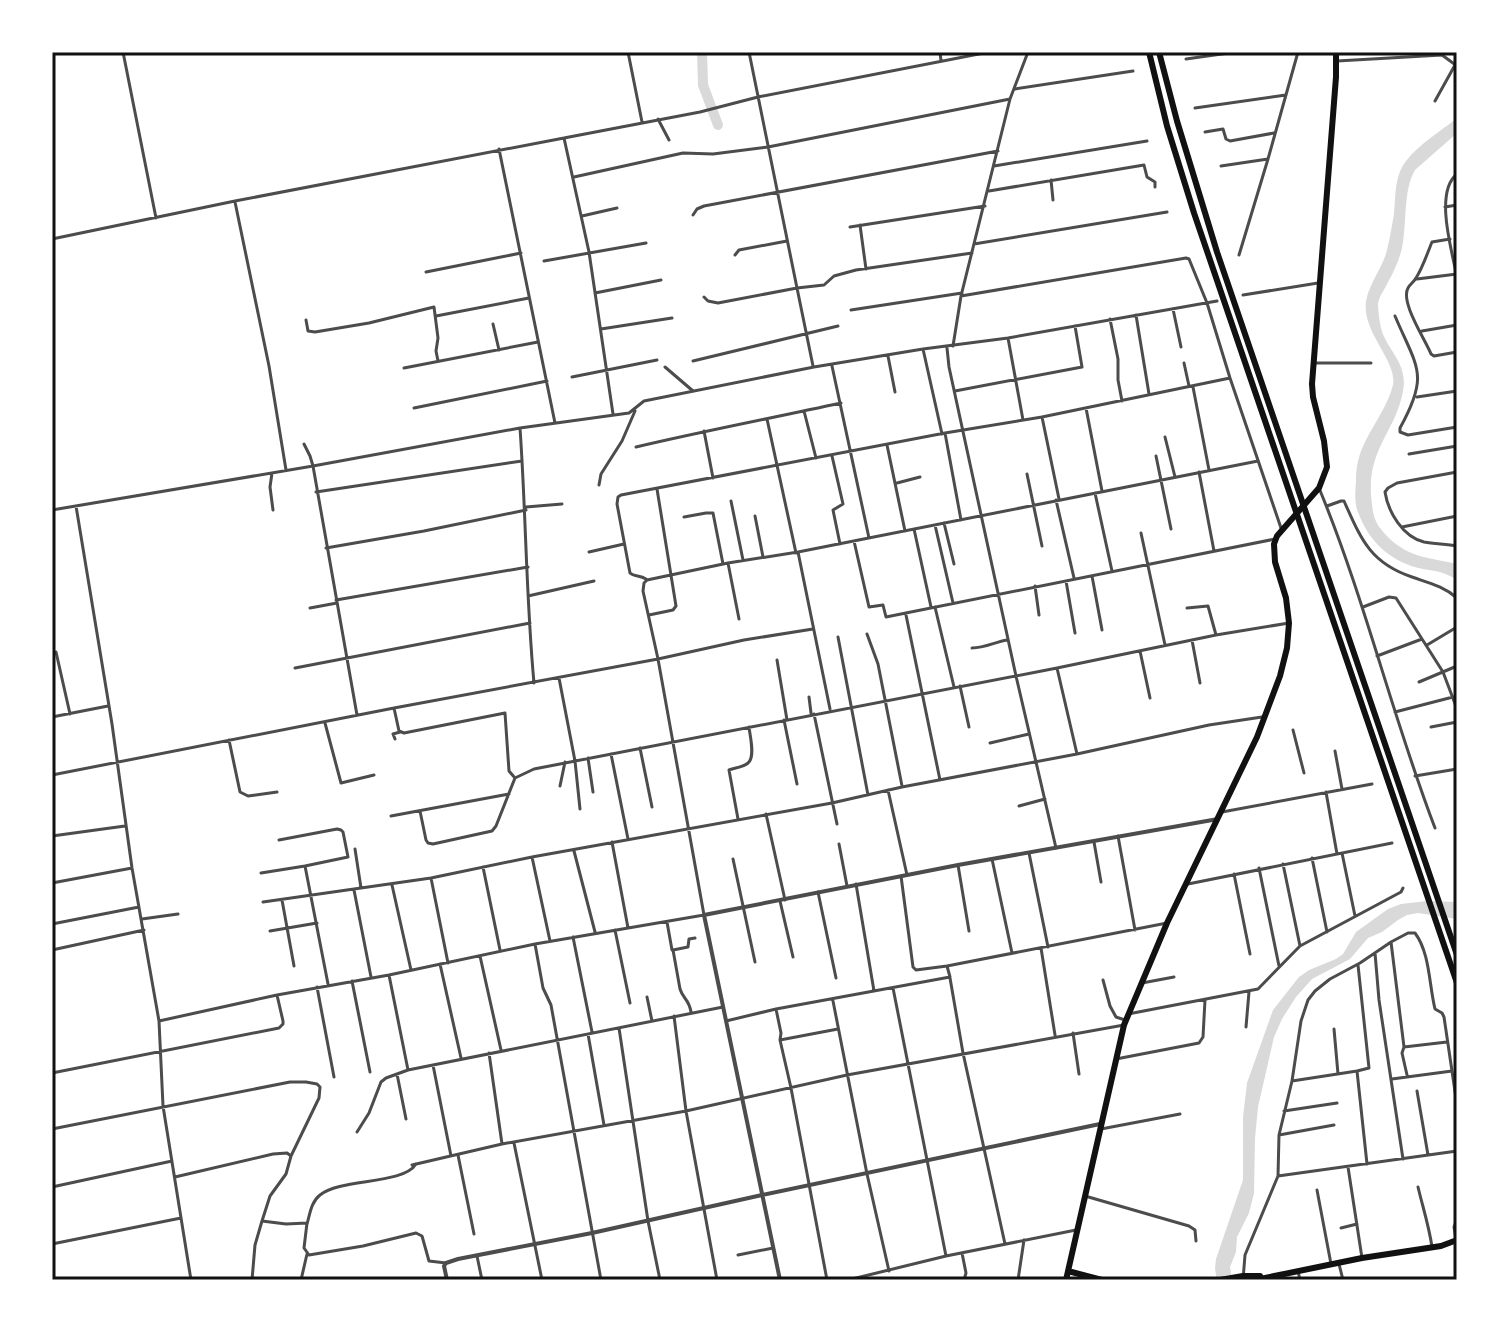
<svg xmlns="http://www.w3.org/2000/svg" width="1509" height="1332" font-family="Literata,serif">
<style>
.water{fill:#d9d9d9}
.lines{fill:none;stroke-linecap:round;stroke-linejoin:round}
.river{stroke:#d9d9d9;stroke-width:10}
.minor{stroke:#4c4c4c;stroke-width:3}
.tertiary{stroke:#4c4c4c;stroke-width:4}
.primary{stroke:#111;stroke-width:6}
.motorway{stroke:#111;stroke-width:6}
.neatline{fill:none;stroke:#111;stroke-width:3}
</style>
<rect width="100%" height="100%" fill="#fff"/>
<path class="water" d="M1457,118v15l-42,37c-12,20 -8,54 -13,78 -3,12 -8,24 -14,34 -3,7 -9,14 -10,22 0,6 1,13 2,19 3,25 29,38 23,68 -7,40 -35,57 -32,104 1,8 1,16 4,24 2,6 6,10 10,15 22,24 43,23 72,30v16c-12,-8 -21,-9 -34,-11 -30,-6 -52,-25 -63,-52 -6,-12 -5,-23 -4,-36 0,-15 3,-28 10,-41 9,-18 22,-35 27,-55 4,-21 -24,-47 -27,-73 -3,-22 16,-41 21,-62 3,-12 5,-25 7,-36 2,-19 0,-37 12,-53 14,-18 34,-29 51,-43z
M1427,901l30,1v17l-39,-6 -11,2 -9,5 -16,12 -14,6 -18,21 -38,20 -16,18 -14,22 -8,18 -16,70 -3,31 -1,55 -5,20 -12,24 -1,15 -6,15 2,13h-15l-2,-11 1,-10 27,-79v-63l4,-34 26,-73 26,-33 10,-7 27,-11 7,-5 13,-22 32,-23 13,-5z"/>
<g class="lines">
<path class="river" d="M702,52l1,33 15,40"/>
<path class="minor" d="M123,52l33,166
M628,52l14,70
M940,52l1,9
M1186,59l50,-7
M1337,61l105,-6 15,11
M1015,89l118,-18
M1435,101l20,-36
M1195,108l91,-13
M658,119l11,21
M1205,132l18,-3 3,10 4,2 44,-8
M499,149l56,274
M994,166l153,-25
M1221,166l47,-7
M1457,174c-23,18 -5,77 0,103
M574,177l109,-24 30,1 55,-7 242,-48
M1051,180l2,20
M989,191l155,-26 3,12 8,5v5
M235,202l34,164 17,104
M1445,207l12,-2
M693,215l4,-6 7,-3 294,-55
M582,216l35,-8
M860,225l6,44
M850,227l135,-21
M52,239l183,-38 329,-63
M1450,239l-18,3c-5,12 -9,25 -16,36 -2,4 -6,6 -8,10 -8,14 17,51 23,66l3,2 23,-4
M974,244l193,-32
M735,255l4,-5 48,-9
M1239,255l29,-96 30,-107
M544,261l102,-18
M426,272l95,-19
M1417,279l40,-5
M595,293l66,-13
M1243,295l75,-12
M961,296l225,-38 3,1 18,44 23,75 51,150
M704,297l4,4 10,2 79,-15 -48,-236
M1173,309l8,38
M851,310l111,-17
M1136,315l13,79
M436,316l93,-18
M1395,316c22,52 35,58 5,112v4l8,3 49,-8
M1110,319l8,40v21l4,21
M306,320l2,11 7,1 54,-9 65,-16 4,31 -2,13 2,10
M493,324l6,26
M601,329l71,-11
M1422,331l35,-6
M1008,338l15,82
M953,346l8,-50 49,-197 18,-47
M947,348l2,19 67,309 40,172
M923,349l19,85
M888,356l7,36
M693,361l145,-35
M1184,363l5,23
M1313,363h58
M813,366l-16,-78 27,-3 10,-9 22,-6 116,-17
M832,366l37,172
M665,367l28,24
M404,368l134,-26
M572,377l85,-17
M1193,387l16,83
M955,391l127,-24 -7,-41
M1417,397l40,-6
M414,408l133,-27
M1086,408l16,83
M804,411l12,47
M613,414l-24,-162 -25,-114 136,-26 58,-15 231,-45
M1042,417l17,82
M767,419l29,134
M704,431l9,47
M945,433l16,87
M1165,437l10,40
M887,445l18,86
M636,447c68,-16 136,-29 205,-44
M1409,454l48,-8
M832,456l11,48 -10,6 7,34
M1156,456l15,73
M1199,472l15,79
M1457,472l-60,11 -9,5 -3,4c3,20 18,45 39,50 11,2 22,2 33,4
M272,473l-2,14 3,23
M1027,474l15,72
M897,483l23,-6
M599,485l2,-11 21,-33 13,-30
M1319,488c46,111 73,228 116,340
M316,492l206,-31
M1095,493l17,78
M1056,500l18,78
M731,501l12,59
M76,506l36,218 20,144 27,153 4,85 28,174
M1327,506l14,-5h3c17,38 26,62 68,76 17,6 31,9 45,21
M526,507l36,-3
M52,510l261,-44 -3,-10 -6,-12
M755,516l8,41
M684,517l22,-4h7l10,51
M944,523l10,41
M935,525l18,78
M1402,527l55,-11
M914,529l17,78
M1141,533l24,112
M854,541l15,66 14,-2 3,12 389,-78
M326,548l98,-17 102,-21
M589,552l35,-8
M798,552l32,157
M728,563l11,56
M1092,576l10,54
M646,579c-6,-4 -12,-2 -16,-6l-13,-69 1,-7 3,-2 324,-62 97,-16 188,-39
M1066,581l9,52
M1035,586l4,29
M528,596l66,-15
M336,600l192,-33
M935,607l19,80
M1363,607l26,-10 7,1 47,74 14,37
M310,608l27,-5
M1187,608l21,-2 8,29
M649,615l24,-5 3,-4 -19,-117
M906,615l34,165
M867,634l11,30 24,122
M838,637l30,158
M1192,640l8,43
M1427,645l30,-18
M972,648c13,0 23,-6 35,-8
M1140,651l10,47
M56,652l14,62
M1377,656l45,-17
M777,660l10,60
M295,668l235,-45
M1057,668l20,86
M559,678l16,83 5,48
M1419,682l38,-16
M534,683c-8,-85 -8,-170 -14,-255l109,-15 15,-12 170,-34 109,-18 85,-11 209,-37
M960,686l9,41
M809,697l2,16
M394,708l5,23 5,2 101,-20 4,58 6,7
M1395,712l58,-15
M814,714l23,110
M357,715l-44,-249 207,-38
M52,717l56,-11
M784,720l13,64
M325,723l16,60 33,-8
M1431,727l26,-5
M1293,730l11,43
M395,739l-2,-5 7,-2
M229,740l11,52 8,4 29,-4
M990,743l39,-9
M640,748l12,59
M1335,751l7,38
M611,754l17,85
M588,758l5,34
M52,775l342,-67 264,-49 86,-19 69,-11
M1415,776l42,-7
M560,786l5,-24
M888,790l19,85
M1326,792l11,62
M1019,806l26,-7
M420,811l6,29 2,3 5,1 59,-13 4,-5 19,-48 19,-9 523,-101 159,-33 73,-12
M1222,812l150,-28
M766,814l19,86
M391,816l118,-22
M738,819l-9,-49c5,-2 16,-3 20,-8 6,-7 1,-26 0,-35
M52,836l73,-10
M1118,836l17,94
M279,840l58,-11 4,1 2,2 5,25 -43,9 23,118
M612,842l16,86
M1094,842l7,40
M839,844l8,42
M355,849l6,39
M574,851l21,81
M1029,853l19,94
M1342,853l13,63
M532,857l18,84
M1312,858l15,74
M733,859l22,103
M992,859l20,94
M1283,864l17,82
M958,865l11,66
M483,867l17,83
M1259,868l20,98
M261,873l44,-7
M1234,874l16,80
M901,876l12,91 3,3 31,-4
M431,878l17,85
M52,883l80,-15
M856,884l18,107
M1188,884l204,-41
M392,885l19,85
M354,890l17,87
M818,892l18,86
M282,900l12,66
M780,901l13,56
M263,902l168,-24 101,-21 300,-54 70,-16 175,-33 132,-29 53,-8
M142,919l36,-5
M667,922l5,28
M52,924l87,-17
M615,930l15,73
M270,931l47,-8
M573,937l19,95
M1391,942l13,105 43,-5
M535,944l8,44 8,17 50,275
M1041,948l14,87
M52,950l92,-20
M1375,953l4,47 24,159
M480,956l21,94
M440,964l21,94
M389,975l19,95
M950,978l13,75 42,191
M1103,980l7,26 6,11 9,3
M352,981l18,91
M1142,983l32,-6
M317,987l17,90
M893,988l53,268
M647,997l5,24
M833,1001l34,173 22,97
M776,1009l5,24 -1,7 11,48 36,192
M691,1012c-2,-13 -8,-13 -11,-23l-7,-39 15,-3 1,-8 6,-1
M1128,1014l130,-25 42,-43 101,-54 2,-4
M674,1016l12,95 31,169
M159,1021l118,-26 112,-20 146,-31 169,-29 -46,-256 -15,-68 1,-8 3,-3 81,-17 70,-11 460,-91
M726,1021l50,-12 174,-32 -3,-11 220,-43
M1246,1027l3,-35
M619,1028l29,193 12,59
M1334,1029l4,45
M1073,1033l6,41
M588,1034l16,91
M780,1040l58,-11
M1404,1047l-2,6 5,22
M489,1053l13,91
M1116,1059l83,-16 4,-6 2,-37
M433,1065l18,91
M1357,1071l12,-3 -11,-103
M52,1073l227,-45 4,-4v-3l-6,-26
M397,1074l9,45
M1392,1079l60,-8
M1292,1081l65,-10 10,93
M1417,1091l11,64
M1284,1111l53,-8
M52,1129l238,-47h16l11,2 3,3 -1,11 -28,58 -5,18 -16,22 -8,25 24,3 21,-1 -3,25 5,7 54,-9 53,-13 6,3 7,25 17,2
M1101,1129l79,-15
M357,1132l12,-19 12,-31 5,-4 22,-8 315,-63
M1279,1135l55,-10
M514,1143l28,137
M458,1155l16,79
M412,1165l90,-21 184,-33 161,-36 277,-50
M1348,1167l14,91
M1278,1176l179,-25
M175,1177l98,-23 14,-1 4,3
M52,1187l120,-26
M1418,1187c5,21 11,39 14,60
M1317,1190l14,74
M1085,1196l104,30 6,4 1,11
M307,1224c3,-10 4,-22 13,-29 20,-17 83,-10 96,-31
M1341,1228l16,-4
M1456,1239l-2,-12 3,-8
M52,1244l129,-26
M962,1253l4,20 -2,7
M738,1255l35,-7
M477,1256l5,24
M1339,1264l4,16
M1298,1271l2,9
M252,1280l3,-35 7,-24
M301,1280l6,-26
M848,1280l98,-24 130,-26
M1001,1280l1,-1
M1018,1280l6,-40
M1243,1280l2,-25 33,-79 1,-41 13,-54 9,-60 7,-21 7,-9 15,-12 30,-16 31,-21 17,-9h7c15,20 14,52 20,76l7,4 2,4 13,88"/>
<path class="tertiary" d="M447,1280l-3,-14 2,-3 12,-4 134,-26 170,-38 338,-71
M780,1280l-76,-365 254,-50 260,-46"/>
<path class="primary" d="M1068,1271l34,9
M1066,1280l58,-255 43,-102 90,-186 23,-61 7,-28 2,-25 -3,-25 -11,-36 -1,-18 3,-8 42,-48 8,-21 -3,-26 -11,-44 -1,-13 24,-307v-25
M1220,1280l23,-4h17
M1255,1280l107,-22 79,-12 16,-6"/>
<path class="motorway" d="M1149,52l18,74 27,87 263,770
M1159,52l18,69 40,131 240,703"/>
</g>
<rect width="1509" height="1332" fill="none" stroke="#ffffff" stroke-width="108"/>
<rect x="54" y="54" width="1401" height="1224" class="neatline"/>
</svg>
